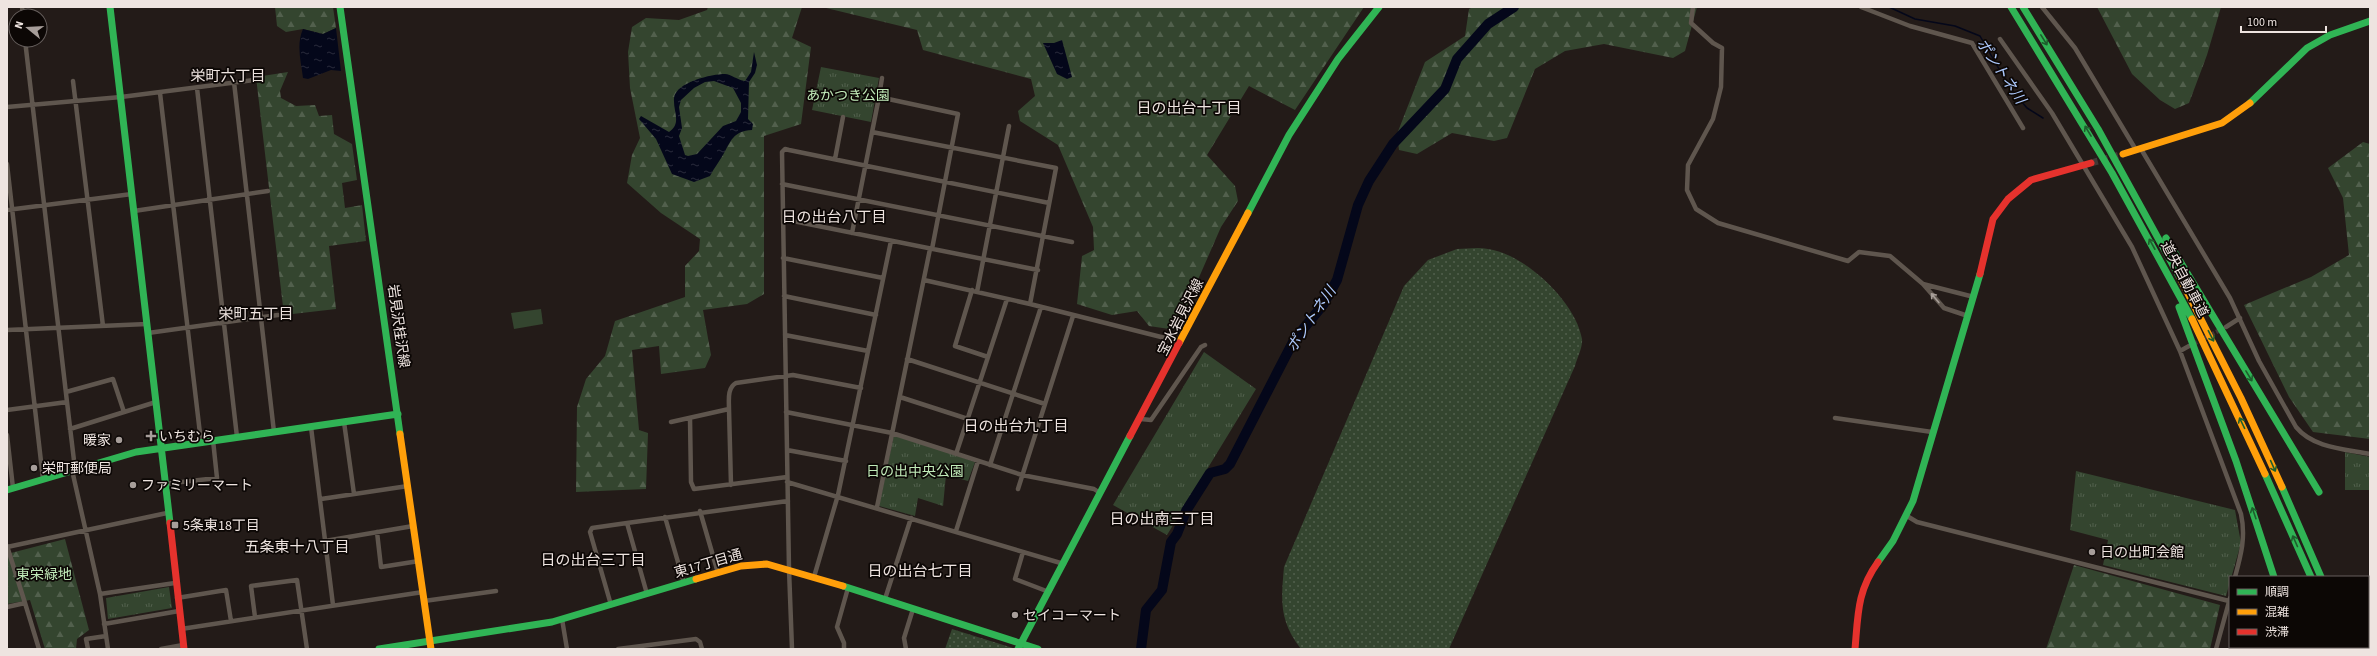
<svg xmlns="http://www.w3.org/2000/svg" width="2377" height="656" font-family="'Source Sans 3','Noto Sans JP',sans-serif">
<style>
.grass{fill:url(#grass-dots)}
.forest{fill:url(#forest-firs)}
.park{fill:url(#park-tufts)}
.pitch{fill:#34452f}
.water{fill:url(#water-ripples);fill-rule:evenodd}
.lines{fill:none;stroke-linecap:round;stroke-linejoin:round}
.stream{stroke:#04071a;stroke-width:1.5}
.river{stroke:#04071a;stroke-width:10}
.street-tunnel{stroke:#413936;stroke-width:4.5;stroke-dasharray:4.5 2;stroke-linecap:butt}
.secondary-tunnel{stroke:#413936;stroke-width:7;stroke-dasharray:7 3.5;stroke-linecap:butt}
.street{stroke:#5f564e;stroke-width:4.5}
.fast{stroke:#30b455;stroke-width:7}
.slow{stroke:#ff9f0a;stroke-width:7}
.jam{stroke:#e5322d;stroke-width:7}
.oneway{stroke:#1e5e2d}
.oneway2{stroke:#a69d97}
.poi-dot{fill:#a79e9a;stroke:#0c0705;stroke-width:1.5}
.labels{text-anchor:middle;stroke-width:3.5;stroke-linejoin:round;paint-order:stroke}
.park-label{font-size:14px;fill:#c0eab8;stroke:#0c0705}
.street-label{font-size:14px;fill:#eee4e0;stroke:#0c0705}
.poi-label{font-size:14px;fill:#eee4e0;stroke:#0c0705;text-anchor:start}
.water-label{font-size:15px;font-style:italic;fill:#acc8fc;stroke:#0c0705}
.neighbourhood-label{font-size:15px;fill:#eee4e0;stroke:#0c0705}
</style>
<defs>
<pattern id="grass-dots" width="8" height="8" patternUnits="userSpaceOnUse"><rect width="8" height="8" fill="#34452f"/><path d="M2 2h.1M6 6h.1" fill="none" stroke="#52604d" stroke-width="1.8" stroke-linecap="round"/></pattern>
<pattern id="forest-firs" width="22" height="20" patternUnits="userSpaceOnUse"><rect width="22" height="20" fill="#34452f"/><path d="M5 1l3.5 6h-7zM16 11l3.5 6h-7z" fill="#52604d"/></pattern>
<pattern id="park-tufts" width="24" height="20" patternUnits="userSpaceOnUse"><rect width="24" height="20" fill="#34452f"/><path d="M3 7l-1-3M5 7V3M7 7l1-3M15 17l-1-3M17 17v-4M19 17l1-3" fill="none" stroke="#52604d"/></pattern>
<pattern id="water-ripples" width="26" height="14" patternUnits="userSpaceOnUse"><rect width="26" height="14" fill="#04071a"/><path d="M2 4q2-2 4 0t4 0M15 11q2-2 4 0t4 0" fill="none" stroke="#292b3b"/></pattern>
</defs>
<rect width="100%" height="100%" fill="#231b18"/>
<path class="grass" d="M1457,249c10,0 21,-2 31,0 37,5 88,53 94,90 1,8 -5,19 -7,27l-126,283h-148c-22,-28 -20,-48 -17,-82l120,-281 24,-26z
M952,629l61,19 -68,1z"/>
<path class="forest" d="M275,7h58l3,21 -13,6 -20,-5 -17,3 -9,-6z
M708,7h94l-10,31 19,9 -10,77 -37,12v158l-17,10 -44,6 8,45 -6,13 -44,6 -2,-28 -27,4 7,80 9,3 -2,56 -70,3 1,-85 9,-28 19,-23 10,-35 70,-24v-31l14,-15 1,-12 -39,-26 -34,-30 5,-28 8,-17 -10,-50 -2,-36 4,-25 14,-9 33,2 28,-10z
M822,7h542l-69,103 -46,-24 -42,69 28,31 3,15 -17,26 -45,103 -27,-4 -12,-15 -25,4 -35,-11 5,-48 12,-6 -1,-23 -35,-82 -38,-24 -2,-10 17,-15 -4,-17 -108,-29 -6,-20z
M1473,7h224l-12,44 -12,7 -69,-14 -39,7 -30,18 -28,69 -13,3 -42,-8 -35,21 -18,-4 -2,-16 28,-72 40,-26 4,-27z
M2097,7h124l-14,48 -18,48 -14,6 -15,-9 -28,-26z
M288,72l-8,19 1,7 15,8 19,-1 4,11 13,-1 2,19 18,10 5,36 -15,3 3,25 17,-3 4,36 -37,5 7,63 -52,6 -28,-238z
M2363,142l7,2v295l-57,-7 -24,-35 -45,-92 67,-28 38,-22 -6,-57 -15,-30z
M65,539l24,91 -12,9 -1,10h-31l-15,-49 -23,4v-50z
M2074,565l146,40 -10,44h-164z"/>
<path class="park" d="M821,67l58,11 -8,44 -59,-12z
M1204,352l52,37 -89,146 -54,-30z
M894,434l81,28 -7,19 -22,-6 -3,31 -25,-8 -3,18 -36,-10z
M2345,452l25,5v33h-25z
M2076,471l159,39 6,33 -15,53 -123,-31 5,-25 -38,-10z
M169,587l3,21 -64,11 -2,-21z"/>
<path class="pitch" d="M541,309l2,15 -29,5 -3,-16z"/>
<path class="water" d="M336,28l5,43 -10,-1 -23,9 -5,-1c-2,-17 -7,-33 0,-49l20,5z
M1062,40l10,37 -5,2 -10,-5 -14,-31h11z
M754,52l3,13 -2,8 -6,9 -1,37 5,5 -1,6c-19,1 -21,11 -29,25 -4,7 -9,13 -13,21l-16,6 -22,-8 -16,-35 -17,-20 2,-3 28,16c13,-9 4,-20 5,-34 2,-16 38,-24 51,-24 6,0 12,6 20,7l6,-9zM714,81l19,7 8,15v9l-5,9 -13,5 -26,28 -9,2 -3,-1 -6,-19 3,-8 -3,-21 2,-7 13,-12 11,-6z"/>
<g class="lines">
<path class="stream" d="M1889,7l26,12 40,7 25,10 30,52 17,20 16,10"/>
<path class="river" d="M1141,649l5,-39 16,-20 9,-48 6,-8 9,-23 24,-38 15,-4 5,-5 64,-124 29,-35 14,-25 21,-75 11,-24 24,-37 52,-55 12,-30 31,-35 26,-17"/>
<path class="street-tunnel" d="M2193,344l29,-15"/>
<path class="secondary-tunnel" d="M2091,163l32,-9"/>
<path class="street" d="M22,7l1,9
M1693,7l-2,16 22,20 9,5 -1,39 -8,32 -25,46 -1,25 9,19 22,14 130,38 11,-9 31,4 33,28
M1861,7l49,19 62,17 51,85
M2042,7l33,41 61,102
M2000,39l52,74 80,134 48,104 61,163c5,23 0,41 -6,63
M882,78l-3,19 79,17 -26,135
M73,81l30,245
M234,82l40,350
M197,88l40,349
M160,93l41,349
M7,107l114,-10 133,-17
M872,132l184,36 -26,136 151,38
M2141,149l89,149 29,63 37,66c17,21 49,22 74,27
M835,159l8,-42
M7,164l36,315
M782,184l290,58
M7,210l125,-16
M134,211l134,-20
M783,219l255,51
M852,233l27,-136
M783,258l100,20
M924,280l106,24
M977,292l32,-166
M784,296l92,19
M1968,316l-24,-8 -21,-24 51,13
M2226,327l14,-9
M7,330l140,-6
M148,333l130,-18
M785,335l83,16
M2180,351l9,-5
M988,357l19,-58
M907,359l138,45 -27,85
M66,392l47,-13 11,33
M900,397l68,22
M67,402l8,67
M1045,404l28,-88
M729,409l2,76
M7,410l60,-8 -42,-362
M786,412l106,21 130,42 72,14 6,4
M690,418l1,64 3,7 93,-12
M1835,418l97,14
M1141,419l10,1 50,-73 4,-2
M344,422l10,72
M671,422l58,-13c0,-9 -2,-21 7,-26l57,-8 68,13
M311,427l22,178
M70,429l86,-27
M7,435l6,53
M787,450l59,11
M956,454l32,-97 -33,-11 17,-56
M990,465l51,-158
M72,470l28,124 8,55
M787,482l277,82
M164,484l53,-6 -4,-38
M321,499l87,-13
M877,507l53,-258
M700,511l18,62
M1907,516l10,6 312,79
M665,517l19,66
M627,523l161,-22
M956,531l22,-70
M377,532l4,35 38,-6
M325,541l88,-15
M7,546l18,57 -18,4
M7,547l160,-34
M1023,552l-8,27 34,13
M814,577l24,-82 53,-254
M100,594l75,-11
M177,598l49,-8 5,31
M885,599l26,-81
M424,601l72,-10
M25,603l14,46
M611,605l-21,-73 2,-4 35,-5 20,71
M255,617l-4,-31 46,-6 10,69
M562,619l5,30
M104,624l75,-13
M181,629l242,-37
M88,649l-2,-10 20,-3
M161,649l22,-4
M618,649l78,-10 4,3 2,7
M792,649l-3,-80 -7,-417 3,-3 4,1 260,53
M844,649v-6l-7,-16 11,-39
M906,649l-2,-11 9,-29
M2216,649l14,-51"/>
<path class="fast" d="M110,7l60,516
M340,7l60,427
M2011,7l101,166 80,146
M2023,7l75,122 82,149
M2250,103l57,-55 23,-13 40,-14
M1248,213l41,-78 49,-76 41,-52
M2166,238l153,254
M2179,307l57,154 38,116
M2265,474l46,103
M2282,487l39,90
M7,490l129,-38 262,-38
M1878,562l15,-21 20,-40 67,-227
M843,586l195,63
M2349,647l1,2
M379,649l173,-27 144,-43
M1018,649l112,-213"/>
<path class="slow" d="M2123,154l99,-31 28,-20
M2180,278l61,120 41,89
M2192,319l73,155
M1179,343l69,-130
M400,434l31,215
M696,579l45,-13 26,-2 76,22"/>
<path class="jam" d="M1980,274l13,-55 15,-20 23,-19 60,-17
M1130,436l49,-93
M170,523l14,126
M2339,647v2
M1855,649c3,-34 2,-58 23,-87"/>
</g>
<defs><path id="oneway-shaft" d="M-6 0H5M1.5-3L5.5 0L1.5 3" fill="none" stroke-width="1.6" stroke-linecap="round" stroke-linejoin="round"/></defs>
<g class="oneway">
<use href="#oneway-shaft" transform="translate(2044 40) rotate(58)"/>
<use href="#oneway-shaft" transform="translate(2088 131) rotate(-121)"/>
<use href="#oneway-shaft" transform="translate(2152 244) rotate(-119)"/>
<use href="#oneway-shaft" transform="translate(2211 336) rotate(63)"/>
<use href="#oneway-shaft" transform="translate(2249 376) rotate(59)"/>
<use href="#oneway-shaft" transform="translate(2242 423) rotate(-116)"/>
<use href="#oneway-shaft" transform="translate(2273 466) rotate(66)"/>
<use href="#oneway-shaft" transform="translate(2254 513) rotate(-109)"/>
<use href="#oneway-shaft" transform="translate(2295 541) rotate(-114)"/>
</g>
<use class="oneway2" href="#oneway-shaft" transform="translate(1935 298) rotate(-130)"/>
<g class="poi-dot">
<path d="M149 430h4v4h4v4h-4v4h-4v-4h-4v-4h4z"/>
<circle cx="119" cy="440" r="4"/>
<circle cx="34" cy="468" r="4"/>
<circle cx="133" cy="485" r="4"/>
<rect x="171" y="521" width="8" height="8" rx="2"/>
<circle cx="2092" cy="552" r="4"/>
<circle cx="1015" cy="615" r="4"/>
</g>
<g class="labels">
<g class="park-label">
<text x="848" y="100">あかつき公園</text>
<text x="915" y="476">日の出中央公園</text>
<text x="44" y="579">東栄緑地</text>
</g>
<g class="street-label">
<text transform="translate(2185 279) rotate(62)" y="5">道央自動車道</text>
<text transform="translate(1180 317) rotate(-63)" y="5">宝水岩見沢線</text>
<text transform="translate(399 326) rotate(82)" y="5">岩見沢桂沢線</text>
<text transform="translate(708 563) rotate(-16)" y="5">東17丁目通</text>
</g>
<g class="poi-label">
<text x="159" y="441">いちむら</text>
<text x="111" y="445" text-anchor="end">暖家</text>
<text x="42" y="473">栄町郵便局</text>
<text x="141" y="490">ファミリーマート</text>
<text x="183" y="530">5条東18丁目</text>
<text x="2100" y="557">日の出町会館</text>
<text x="1023" y="620">セイコーマート</text>
</g>
<g class="water-label">
<text transform="translate(2001 71) rotate(56)" y="5">ポントネ川</text>
<text transform="translate(1311 319) rotate(-56)" y="5">ポントネ川</text>
</g>
<g class="neighbourhood-label">
<text x="228" y="81">栄町六丁目</text>
<text x="1189" y="113">日の出台十丁目</text>
<text x="834" y="222">日の出台八丁目</text>
<text x="256" y="319">栄町五丁目</text>
<text x="1016" y="431">日の出台九丁目</text>
<text x="1162" y="524">日の出南三丁目</text>
<text x="297" y="552">五条東十八丁目</text>
<text x="593" y="565">日の出台三丁目</text>
<text x="920" y="576">日の出台七丁目</text>
</g>
</g>
<rect width="2377" height="656" fill="none" stroke="#eee4e0" stroke-width="16"/>
<rect x="2229" y="576" width="140" height="72" fill="#0c0705" stroke="#665f5d"/>
<rect x="2237" y="589" width="20" height="6" fill="#30b455" stroke="#665f5d"/>
<text x="2265" y="596" font-size="12" fill="#eee4e0">順調</text>
<rect x="2237" y="609" width="20" height="6" fill="#ff9f0a" stroke="#665f5d"/>
<text x="2265" y="616" font-size="12" fill="#eee4e0">混雑</text>
<rect x="2237" y="629" width="20" height="6" fill="#e5322d" stroke="#665f5d"/>
<text x="2265" y="636" font-size="12" fill="#eee4e0">渋滞</text>
<g transform="translate(28 28) rotate(288)"><circle r="19" fill="#0c0705" stroke="#665f5d"/>
<path d="M0-3L7 15L0 10L-7 15Z" fill="#a79e9a"/>
<text y="-6" font-size="11" font-weight="bold" text-anchor="middle" fill="#eee4e0">N</text>
</g>
<path d="M2241 26v6h85v-6" fill="none" stroke="#eee4e0" stroke-width="2"/>
<text x="2247" y="26" font-size="12" fill="#eee4e0" stroke="#0c0705" stroke-width="3" paint-order="stroke">100 m</text>
</svg>
